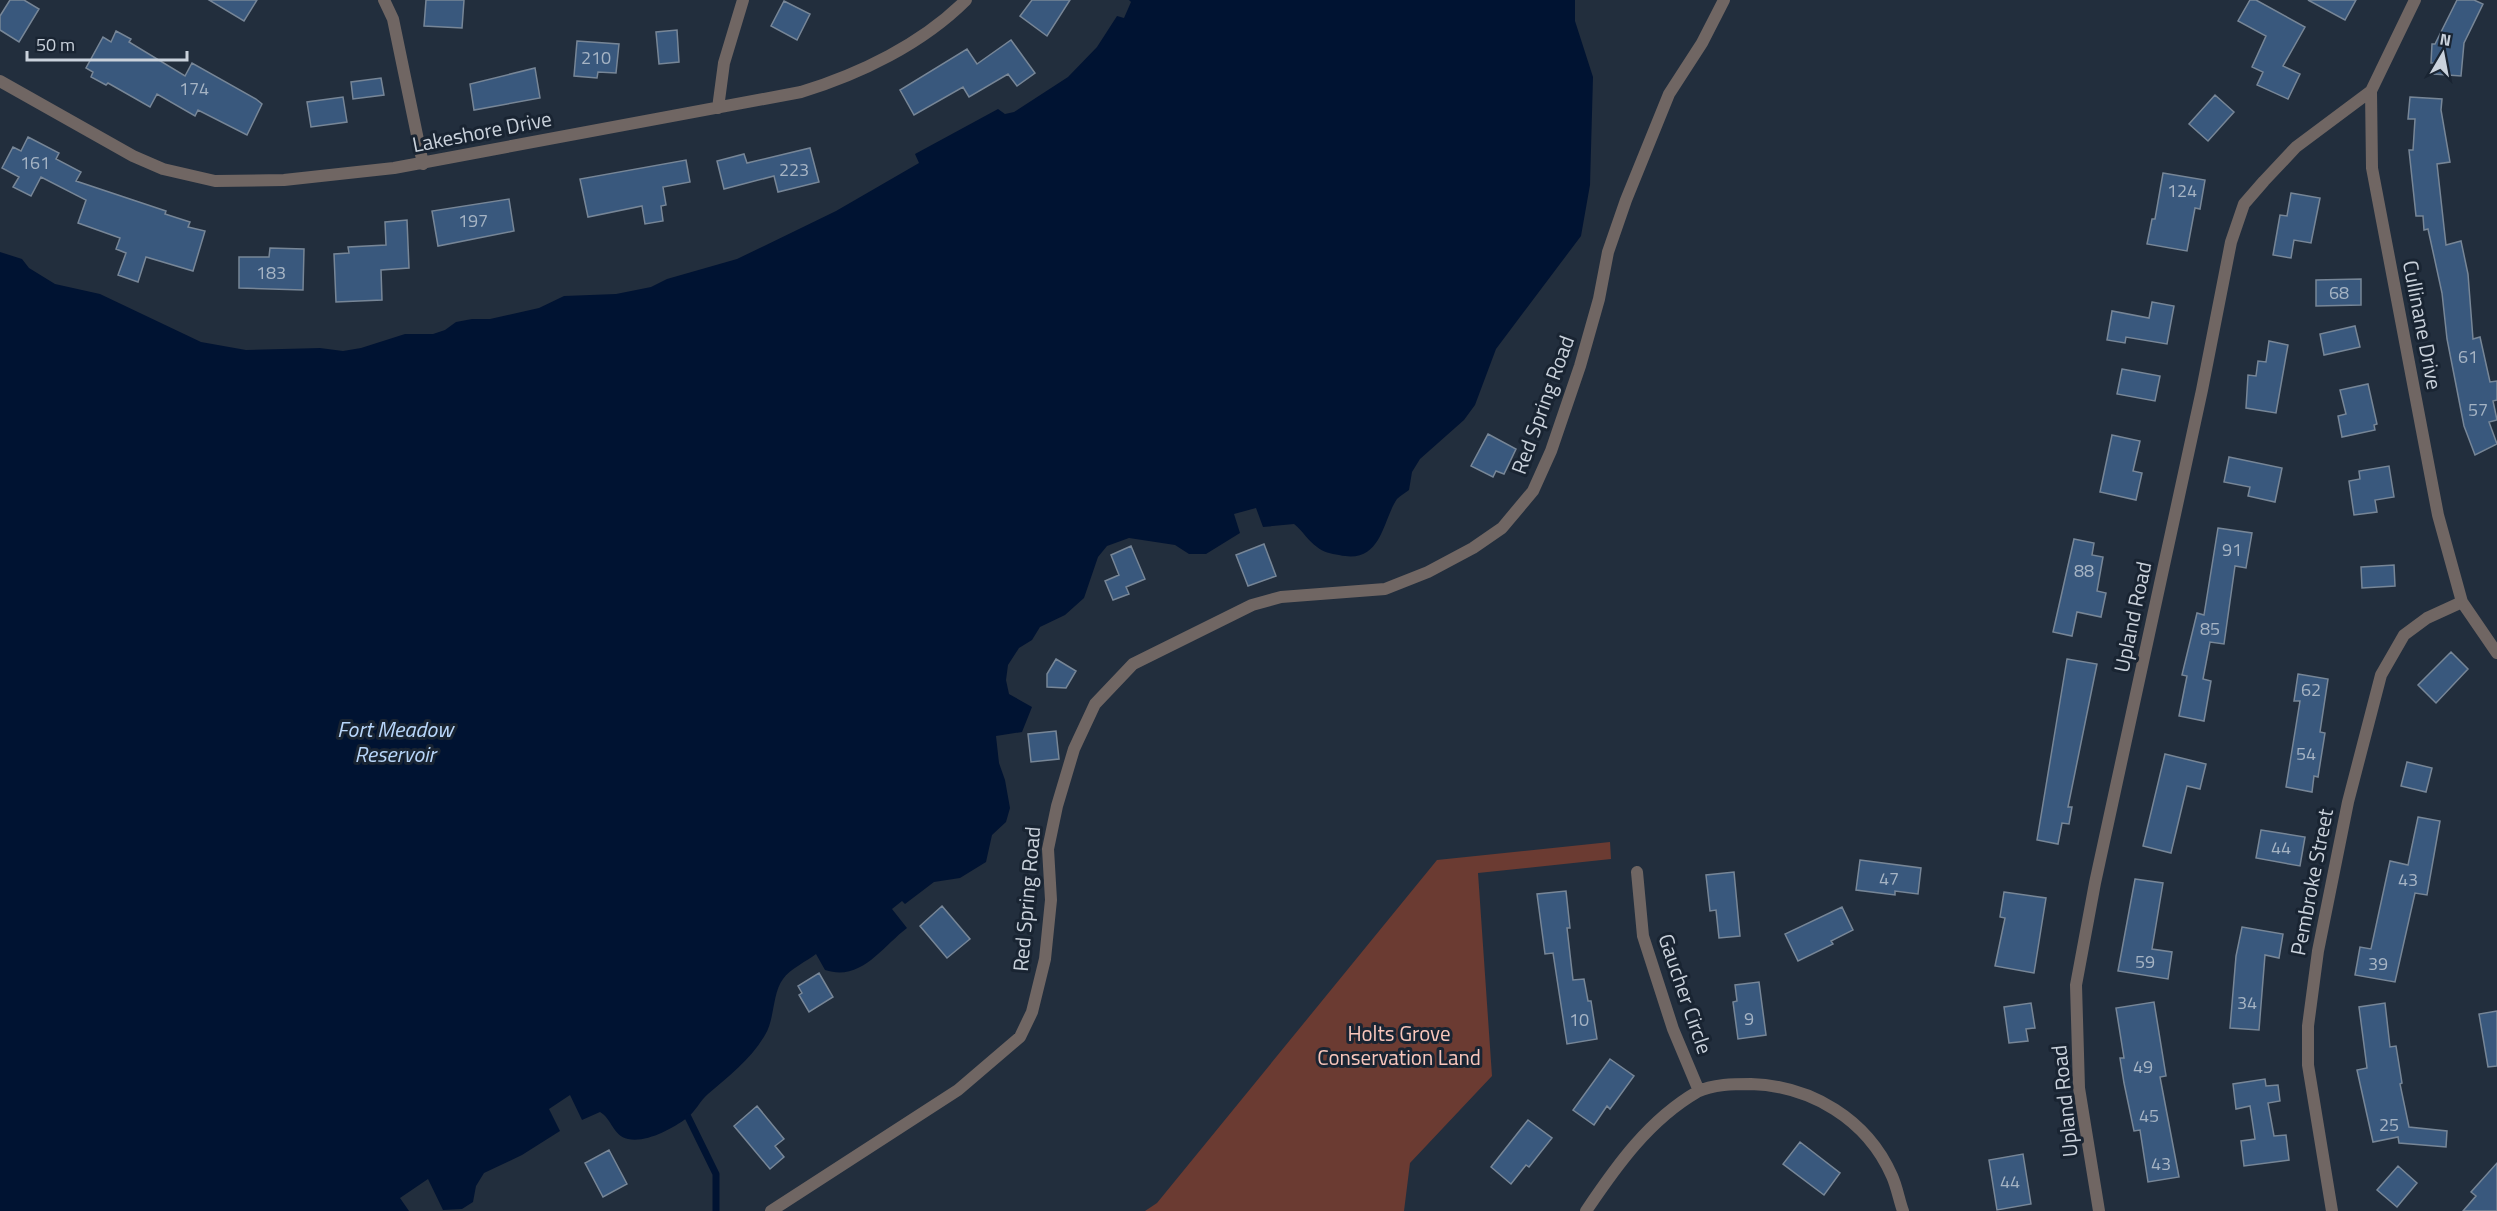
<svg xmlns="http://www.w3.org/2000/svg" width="2497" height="1211" font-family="'Titillium Web',sans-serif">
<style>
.green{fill:#6b3b32}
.water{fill:#001332}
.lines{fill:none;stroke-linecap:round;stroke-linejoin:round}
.stream{stroke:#001332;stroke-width:7}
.building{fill:#39587d;stroke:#778697;stroke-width:1.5}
.street{stroke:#706663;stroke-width:12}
.labels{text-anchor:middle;stroke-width:6;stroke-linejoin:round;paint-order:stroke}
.number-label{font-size:18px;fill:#a6b4c4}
.street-label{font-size:21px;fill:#cad2dc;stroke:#192432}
.park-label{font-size:21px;fill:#fac7bc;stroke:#192432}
.water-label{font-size:22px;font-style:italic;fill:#b8d6fa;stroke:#192432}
</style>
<rect width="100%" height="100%" fill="#222e3d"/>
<path class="green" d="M1610,842l1,17 -133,14 14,203 -82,87 -6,48h-259l12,-8 280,-343z"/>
<path class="water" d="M1129,0h446v21l18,56 -3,108 -9,51 -85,113 -21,56 -11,15 -44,39 -8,13 -3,18c-4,3 -9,6 -12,9 -15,22 -15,66 -58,56 -8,-1 -16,-3 -22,-8 -9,-6 -14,-16 -23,-23l-31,3 -7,-19 -22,6 6,19 -34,21h-17l-14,-9 -46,-7 -22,8 -9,11 -14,41 -19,17 -25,12 -8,13 -13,8 -11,17 -2,15 3,14 23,13 -10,25 -26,4 3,27 6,17 5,28 -4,14 -14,13 -6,27 -26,16 -26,4 -29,22 -3,-3 -10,8 15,19c-25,19 -46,54 -82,42l-9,-16c-9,7 -26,15 -33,25 -11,15 -8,40 -18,56 -15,25 -36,41 -57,59 -8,7 -13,18 -21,24 -15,11 -41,25 -59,21 -15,-3 -16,-20 -28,-27l-18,8 -12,-25 -21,14 11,22 -38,24 -38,18 -8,13 -3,16 -11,7 -19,1 -15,-31 -28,19 9,13h-409v-959l22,7 7,9 26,16 45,10 101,48 45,8 74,-2 23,3 18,-3 44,-14h28l12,-4 11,-8 16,-3h18l49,-11 25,-12 52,-2 35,-7 16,-8 70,-20 99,-48 83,-48 -4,-9 83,-45 7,5 9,-2 54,-35 29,-30 20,-31 7,2 7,-16z"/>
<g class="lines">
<path class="stream" d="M688,1117l28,57v37"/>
</g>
<path class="building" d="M10,0h14l15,9 -20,33 -19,-12v-14z
M209,0h48l-13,21z
M426,0h38l-2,28 -38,-2z
M1032,0h38l-23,36 -27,-20z
M2250,0h6l49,27 -22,39 17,8 -12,25 -31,-14 6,-13 -11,-5 14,-31 -28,-15z
M2308,0h48l-11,20z
M2457,0h17l9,4 -19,39 -3,33 -27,-2v-11h-3l1,-19h3z
M784,1l26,13 -13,26 -26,-14z
M677,30l2,32 -20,2 -3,-32z
M116,31l15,8 -2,3 56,34 7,-13 64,36 6,5 -15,31 -49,-25 -3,6 -38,-22 -7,13 -42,-24 -2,2 -15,-8 2,-5 -7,-4 17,-31 8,5z
M1011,40l24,33 -18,13 -9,-12 -39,23 -6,-10 -49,28 -14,-25 67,-41 10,15z
M577,41l42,3 -3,29 -18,-1 -1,6 -23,-2z
M535,68l5,30 -66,12 -4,-26z
M381,78l3,17 -31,4 -2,-17z
M2215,95l19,17 -26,29 -19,-17z
M343,97l4,25 -36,5 -4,-25z
M2410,97l32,2 -1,11 9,52 -13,2 9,81 15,-4 7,33 5,65 7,-2 10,45 7,-1v19l-4,1 4,19 -8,2 8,22 -22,11 -11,-29 -7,-36 -10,-51 -5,-46 -14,-64 -4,1 -1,-14h-7l-7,-66h4l2,-31h-7z
M28,137l31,16 -3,6 25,13 -5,9 90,30 -1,3 25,8 -2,5 17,4 -12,40 -47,-14 -8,25 -20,-7 8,-22 -10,-4 4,-11 -42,-15 8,-23 -45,-23 -10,19 -18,-9 6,-10 -17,-9 11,-21 8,4z
M810,148l9,34 -41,10 -4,-16 -50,13 -7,-28 27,-7 3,9z
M686,160l4,22 -27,5 3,18 -5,1 2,15 -18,3 -3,-18 -54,11 -8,-38z
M2163,173l42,7 -5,29 -5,-1 -8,43 -40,-7 5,-25h3z
M2291,193l29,5 -9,45 -17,-3 -3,18 -18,-3 7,-40 7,1z
M509,199l5,32 -76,15 -6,-35z
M407,220l2,48 -28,2 1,30 -46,2 -2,-48 15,-1 -1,-6 38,-2 -1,-23z
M270,248l34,1 -1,41 -64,-2v-31h30z
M2361,279v26l-45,1v-26z
M2152,302l22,4 -7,38 -41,-7 -1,6 -18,-3 5,-29 37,7z
M2355,326l5,21 -36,8 -4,-21z
M2269,341l19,4 -12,68 -30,-5 2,-33 8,1 2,-15 8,1z
M2122,369l38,7 -5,25 -38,-7z
M2368,384l9,40 -3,1 1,5 -33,7 -4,-21 8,-2 -6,-24z
M1488,434l28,15 -12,25 -8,-3 -3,6 -22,-11z
M2112,435l28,6 -7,30 9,2 -6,27 -36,-8z
M2229,457l53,11 -7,34 -27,-6 2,-9 -26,-5z
M2389,466l5,31 -19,3 2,12 -23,3 -5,-34 11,-2 -1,-8z
M2218,528l34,5 -6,35 -11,-2 -11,78 -14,-2 -7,37 8,2 -7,40 -25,-5 8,-40 -5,-1 15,-62 7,2z
M2074,539l20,4 -2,12 11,2 -6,34 9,2 -5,24 -24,-5 -5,24 -19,-4z
M1264,544l12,32 -28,10 -12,-31z
M1131,546l14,33 -19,8 3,7 -16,6 -8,-19 14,-6 -8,-20z
M2394,565l1,21 -33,2 -1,-21z
M2451,652l17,17 -32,34 -18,-18z
M1056,659l20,12 -10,17 -19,-1v-13z
M2067,659l30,5 -29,143h4l-3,17 -7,-1 -4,21 -21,-4z
M2298,674l30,5 -8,53 5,1 -7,44 -4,-1 -2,16 -26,-5 14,-86h-6z
M1056,731l3,28 -28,3 -3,-28z
M2165,754l41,10 -6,25 -13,-3 -16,67 -28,-7z
M2407,762l25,6 -6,24 -25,-6z
M2418,817l22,4 -13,74 -12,-2 -20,89 -40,-7 5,-28 11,2 19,-88 18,4z
M2261,830l44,7 -5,29 -44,-8z
M1860,860l61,8 -3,26 -23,-3v4l-39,-5z
M1734,872l6,64 -21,2 -3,-28 -6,1 -4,-36z
M2135,879l28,4 -11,66 20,3 -4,27 -50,-8z
M1566,891l4,37h-3l6,52 11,-1 4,22h3l6,38 -30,5 -14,-91 -8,1 -8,-60z
M2004,892l42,6 -12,75 -39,-7 10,-48 -5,-1z
M942,906l28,33 -23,19 -27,-32z
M1842,907l11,23 -22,11 2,3 -35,17 -13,-27z
M2242,927l41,7 -4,24 -14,-3 -6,75 -29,-2 6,-72z
M819,973l14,24 -24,15 -10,-17 3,-2 -4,-7z
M1759,982l7,53 -28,4 -5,-37 4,-1 -2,-16z
M2154,1002l12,74 -6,1 19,100 -31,5 -8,-52 -6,1 -10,-48 -4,-25h4l-8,-50z
M2031,1003l4,25 -9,1 2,12 -19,2 -5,-36z
M2385,1003l5,44 6,-1 6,37 -2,1 9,43 38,4 -1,16 -47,-4 -1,-6 -25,5 -16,-72 10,-2 -8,-61z
M2497,1011v55l-9,1 -9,-53z
M1610,1059l24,17 -24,33 -3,-3 -13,19 -21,-15z
M2265,1079l1,7 12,-1 2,16 -12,2 6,33 12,-1 3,25 -45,6 -3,-25 14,-2 -5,-33 -14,3 -3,-25z
M757,1106l27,33 -9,7 9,11 -14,12 -36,-43z
M1528,1120l24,18 -23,29 -3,-2 -15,19 -20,-17z
M1800,1142l40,31 -16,22 -41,-31z
M609,1150l18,34 -24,13 -18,-34z
M2023,1154l8,50 -34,6 -8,-50z
M2497,1163v48h-34l13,-15 -5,-4z
M2398,1166l19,17 -20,24 -20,-17z"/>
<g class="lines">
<path class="street" d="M384,0l9,19 30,145
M2415,0l-44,91 1,77 66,347 24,87 35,51
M0,81l133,75 30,13 52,12 69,-1 110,-12 407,-76c59,-18 121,-48 165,-92
M718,108l6,-45 19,-63
M1637,872l6,64 30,93 26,62
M771,1211l187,-121 62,-53 12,-25 13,-53 6,-59 -3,-51 9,-43 17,-57 21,-45 38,-40 119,-59 29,-8 104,-8 43,-17 45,-24 29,-20 31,-37 18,-40 29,-85 19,-67 9,-47 18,-52 43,-106 33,-51 22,-43
M1586,1211c31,-46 63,-91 111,-119 16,-8 37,-8 54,-8 60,2 116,35 141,92 5,11 7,24 11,35
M2099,1211l-20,-123 -3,-103 19,-102 107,-493 29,-148 13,-38 20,-23 32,-34 75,-56
M2332,1211l-24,-146v-39l10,-75 30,-149 33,-127 23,-40 23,-17 35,-16"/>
</g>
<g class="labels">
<g class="number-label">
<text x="596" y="64">210</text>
<text x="194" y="95">174</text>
<text x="35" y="169">161</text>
<text x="794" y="176">223</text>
<text x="2182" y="197">124</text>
<text x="473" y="227">197</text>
<text x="271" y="279">183</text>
<text x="2339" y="299">68</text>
<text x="2468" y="363">61</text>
<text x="2478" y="416">57</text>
<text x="2232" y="556">91</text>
<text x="2084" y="577">88</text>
<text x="2210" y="635">85</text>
<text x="2311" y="696">62</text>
<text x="2306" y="760">54</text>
<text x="2281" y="854">44</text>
<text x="1889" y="885">47</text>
<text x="2408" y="886">43</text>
<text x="2145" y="968">59</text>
<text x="2378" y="970">39</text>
<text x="2247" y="1009">34</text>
<text x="1749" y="1025">9</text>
<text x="1579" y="1026">10</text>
<text x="2143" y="1073">49</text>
<text x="2149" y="1122">45</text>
<text x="2389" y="1131">25</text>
<text x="2161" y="1170">43</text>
<text x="2010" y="1188">44</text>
</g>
<g class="street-label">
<text transform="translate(482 132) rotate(-11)" y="7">Lakeshore Drive</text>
<text transform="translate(2422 325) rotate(79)" y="7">Cullinane Drive</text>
<text transform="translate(1543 405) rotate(-70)" y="7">Red Spring Road</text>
<text transform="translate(2133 617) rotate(-78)" y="7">Upland Road</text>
<text transform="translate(2312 882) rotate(-79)" y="7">Pembroke Street</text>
<text transform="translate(1027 899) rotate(-85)" y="7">Red Spring Road</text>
<text transform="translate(1685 994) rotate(71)" y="7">Gaucher Circle</text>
<text transform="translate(2065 1101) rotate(-96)" y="7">Upland Road</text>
</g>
<g class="park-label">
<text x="1399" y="1041">Holts Grove<tspan x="1399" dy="24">Conservation Land</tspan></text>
</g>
<g class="water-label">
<text x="395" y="737">Fort Meadow<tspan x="395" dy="25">Reservoir</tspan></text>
</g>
</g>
<g transform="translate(2443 54) rotate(10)" stroke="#192432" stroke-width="4.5" paint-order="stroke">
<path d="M0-4.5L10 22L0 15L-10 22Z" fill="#cad2dc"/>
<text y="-9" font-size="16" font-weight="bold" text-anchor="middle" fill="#cad2dc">N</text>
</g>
<path d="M27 51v9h160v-9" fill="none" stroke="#cad2dc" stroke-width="3"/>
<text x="36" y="51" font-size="18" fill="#cad2dc" stroke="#192432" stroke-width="4.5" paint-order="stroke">50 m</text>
</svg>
